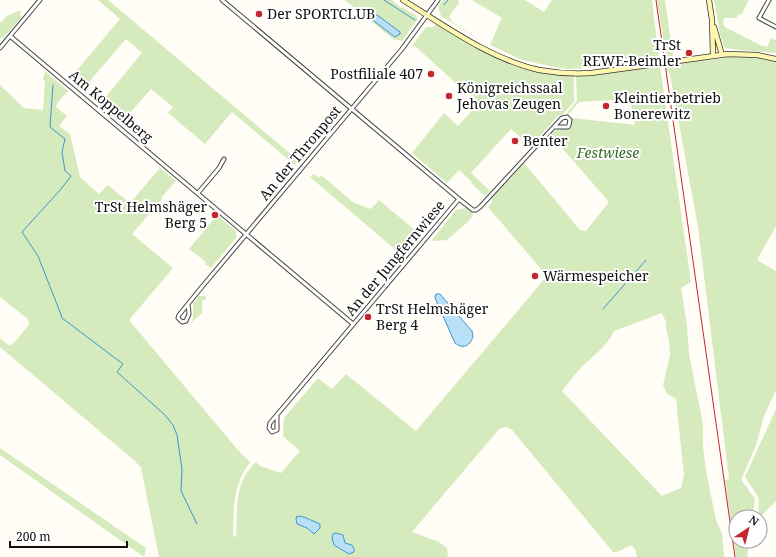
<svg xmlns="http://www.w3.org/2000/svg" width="776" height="557" font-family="'Noto Serif',serif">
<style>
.green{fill:#d5ebbd;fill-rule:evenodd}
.water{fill:#b9e0f7;stroke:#3f96cf}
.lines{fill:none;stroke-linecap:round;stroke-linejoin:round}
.stream{stroke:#3f96cf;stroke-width:1}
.street-casing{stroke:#444;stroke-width:5}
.secondary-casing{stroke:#333;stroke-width:6}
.street{stroke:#fff;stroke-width:3}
.secondary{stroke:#fff6b0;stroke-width:4.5}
.rail{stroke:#c4262e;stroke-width:1}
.poi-dot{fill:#c4262e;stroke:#fff;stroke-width:1.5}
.labels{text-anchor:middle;stroke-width:4;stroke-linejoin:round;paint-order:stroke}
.poi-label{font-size:14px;fill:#111;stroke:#fff;text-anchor:start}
.street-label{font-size:14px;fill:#111;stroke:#fff}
.park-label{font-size:14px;font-style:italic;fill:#2f6b1f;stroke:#fff}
</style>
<rect width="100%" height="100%" fill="#fffdf5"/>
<path class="green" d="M98,0h10l191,161 -4,4 -63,-53 -27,32 -37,-31 5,-6 -22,-18 -30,34 -22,-18 43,-52 -16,-14 -44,51 -13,-10 51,-61z
M345,0h47l9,8 1,-1 15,9v4l-15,21 -9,-2z
M443,0h15l1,6 -2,-1 -8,12 2,2v2l34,22 -44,-27 -3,-9z
M472,0h53l19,12 8,-12h100l7,59 -50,6 -3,2 -37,2 -15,-2 -32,-7 -32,-15 12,-27z
M657,0h8l8,56 -7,2z
M714,0h35l-8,15 -2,-1 -3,4h-12l-1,5 2,4 35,18 7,2 4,-9 5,2v13c-9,-1 -47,-3 -52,-6l-4,-12z
M20,10l1,8 -18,20 -1,-1 -2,2v-16l7,-7z
M436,24l40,24 31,13 66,14 1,2v25l-11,12 -5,2 -27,30 -20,-17 -40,44 19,18 -5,5 -14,-13 1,-1 -13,-12 -12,13 -35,-30 32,-40 14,13 22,-24 -9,-8 -2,1 -54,-49h-3l14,-19h7z
M729,56c16,0 32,1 47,6v164l-19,34 19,11v119l-12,26 -8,29 -14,33v3l13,18 -2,18h-17v24h13l-2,16h-11l-11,-77 4,-1 -31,-252 -28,-153 -3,-3v-6l58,-7z
M660,66l31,216 -10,6 6,37 2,29 14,70v22l3,25 10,49 6,14 2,23h-87l-2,-8 -3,-3c-8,0 -11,7 -19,6l-101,-122 -6,-3 -7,2 -87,103 27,10 8,6 1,9h-289l-18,-89 -6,-7 -135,-114v-9l8,7 5,-1 16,-19 -1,-6 -28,-22v-212l24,23 19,2 2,-29 -2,-1 2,-9 23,20 -10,11 -2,5 11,9 -8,10 11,8 10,43 19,17 9,-9 22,18 30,-35 16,13 -15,17 1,1 -30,35 41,34 -44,52 108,129 13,13c-18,25 -16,45 -17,74l3,1c2,-28 -3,-53 20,-75l4,4 21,7 19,-22 -17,-15 1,-18 34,-40 14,11 14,-15 70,57 131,-155 -59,-69 4,-5 -1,-3 33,-36 56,67 6,1 23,-29 -59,-68 8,-5h10l3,-4 1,-7 63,7 -5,-26 -51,3 -11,13 -2,-1 11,-13 -1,-24 1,-2 32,-2zM662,313l4,9v6l3,12 1,15 -7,30 4,9 9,5 8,76 -3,13 -19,8 -100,-105c6,-7 11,-15 18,-22 11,-12 27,-22 34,-38z
M314,174l5,4 2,-3 33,28 17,6 8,-9 43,36 -18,21 -94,-80z
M466,208l6,4 1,3 -4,6 -22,19 -13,1 -2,-1 24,-30z
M217,215l19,16v7l-25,30 -6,-4 1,-2 -17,-13z
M199,296h6l1,2 -1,2h-3v13l-10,9 1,-5v-13z
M776,409v92l-16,16h-2l1,-19 -14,-21z
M0,448l146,100 -2,9 -144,-102z"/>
<path class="water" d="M377,15l23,17v2l-5,3 -21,-16 -2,-3z
M436,294h4l32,37 1,6c-4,10 -10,12 -18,6l-20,-45z
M297,516l7,1 16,7v4l-6,6 -7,-6 -10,-4 -1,-5z
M336,533l7,2 2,8 7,2 2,4v3l-5,2 -15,-9 -2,-7 1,-4z"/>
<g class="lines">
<path class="stream" d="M384,0l31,20
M444,5l4,-5
M53,85l-3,42 15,12 -3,13 3,19 6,5 -10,13 -39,43 16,24 22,56 2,6 61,46 -6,8 48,43 8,10 4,10 5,34 -1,22 2,4 14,29
M603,309l43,-49"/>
<defs>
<path id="street" d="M222,0l237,199 14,11h3l4,-3 82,-89 5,-1 3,3 -1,5 -1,2h-14
M769,0l-10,18 17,9
M10,36l343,288
M0,48l40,-48
M198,193l21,-25 5,-9
M188,304l-9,11 -1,3 4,4 4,-1 3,-7 -1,-10 13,-16 201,-239 36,-49
M277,415v15l-5,2 -3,-4 1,-5 189,-224"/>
<path id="secondary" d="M403,0c42,26 87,59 136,70 17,3 35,4 52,3l137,-19 29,1 19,4
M709,0l3,20 1,36
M714,27l8,28"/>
</defs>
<use href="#street" class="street-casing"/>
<use href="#secondary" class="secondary-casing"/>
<use href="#street" class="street"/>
<use href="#secondary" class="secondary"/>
<path class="rail" d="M656,0l79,557"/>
</g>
<g class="poi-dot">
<circle cx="259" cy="14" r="4"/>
<circle cx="689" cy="53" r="4"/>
<circle cx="431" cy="74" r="4"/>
<circle cx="449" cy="96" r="4"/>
<circle cx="606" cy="106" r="4"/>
<circle cx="515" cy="141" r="4"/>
<circle cx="215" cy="215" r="4"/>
<circle cx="535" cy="276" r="4"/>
<circle cx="368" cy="317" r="4"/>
</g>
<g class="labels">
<g class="poi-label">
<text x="267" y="19">Der SPORTCLUB</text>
<text x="681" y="50" text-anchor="end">TrSt<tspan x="681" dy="16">REWE-Beimler</tspan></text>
<text x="423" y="79" text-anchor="end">Postfiliale 407</text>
<text x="457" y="93">Königreichssaal<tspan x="457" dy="16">Jehovas Zeugen</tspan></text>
<text x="614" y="103">Kleintierbetrieb<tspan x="614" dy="16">Bonerewitz</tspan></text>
<text x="523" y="146">Benter</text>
<text x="207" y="212" text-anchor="end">TrSt Helmshäger<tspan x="207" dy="16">Berg 5</tspan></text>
<text x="543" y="281">Wärmespeicher</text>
<text x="376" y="314">TrSt Helmshäger<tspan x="376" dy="16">Berg 4</tspan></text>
</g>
<g class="street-label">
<text transform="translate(111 106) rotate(40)" y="5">Am Koppelberg</text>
<text transform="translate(300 153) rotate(-50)" y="5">An der Thronpost</text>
<text transform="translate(395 258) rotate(-50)" y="5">An der Jungfernwiese</text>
</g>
<g class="park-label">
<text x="608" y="158">Festwiese</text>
</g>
</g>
<g transform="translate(748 529) rotate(35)"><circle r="19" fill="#ffffff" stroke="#a0a0a0"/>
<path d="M0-3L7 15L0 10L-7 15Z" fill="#c4262e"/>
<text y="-6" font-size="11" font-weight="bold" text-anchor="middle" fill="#111111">N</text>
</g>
<path d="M10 541v6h117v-6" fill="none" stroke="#111111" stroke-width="2"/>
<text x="16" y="541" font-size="12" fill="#111111" stroke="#ffffff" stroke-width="3" paint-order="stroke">200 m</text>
</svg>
